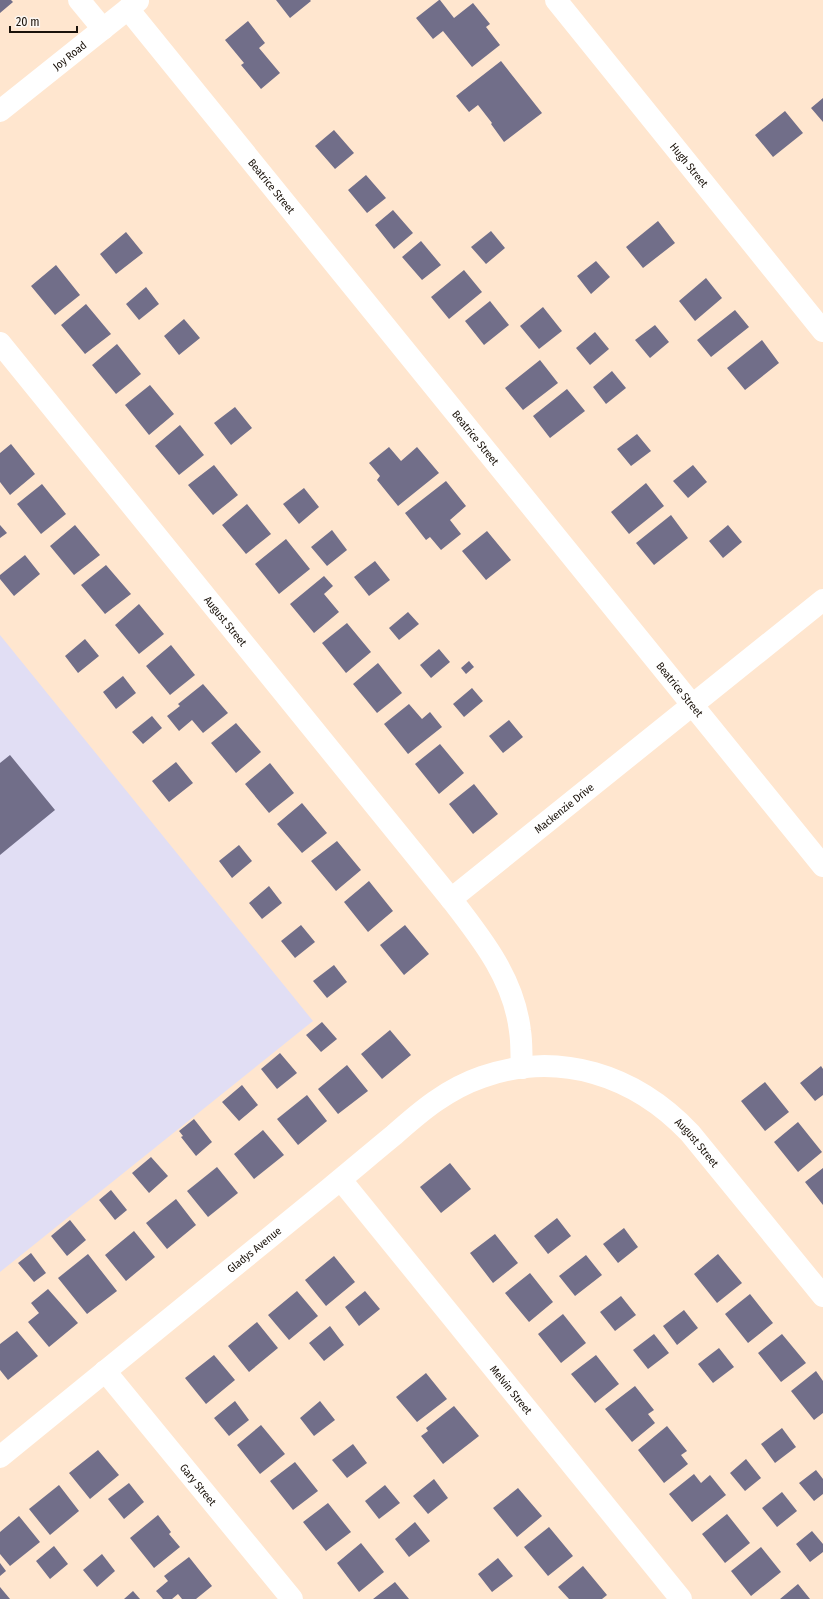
<svg xmlns="http://www.w3.org/2000/svg" width="823" height="1599" font-family="'Fira Sans Condensed',sans-serif">
<style>
.education{fill:#e1def4}
.building{fill:#716e89}
.lines{fill:none;stroke-linecap:round;stroke-linejoin:round}
.minor{stroke:#fff;stroke-width:22}
.labels{text-anchor:middle;stroke-width:4;stroke-linejoin:round;paint-order:stroke}
.street-label{font-size:11px;fill:#1a120a;stroke:#fcf7f2}
</style>
<rect width="100%" height="100%" fill="#ffe6cf"/>
<path class="education" d="M0,635l313,386 -313,251z"/>
<path class="building" d="M0,0h11l2,2 -13,11z
M276,0h34l1,1 -21,17z
M439,0h1l14,18 19,-15 17,21 -4,3 14,18 -28,22 -29,-36 -10,8 -17,-21z
M248,21l17,22 -6,5 21,25 -19,16 -20,-24 3,-2 -19,-23z
M501,61l41,52 -38,29 -13,-18 1,-1 -14,-18 -9,7 -13,-16z
M823,98v24l-12,-14z
M785,111l18,22 -30,24 -18,-22z
M334,130l20,23 -19,16 -20,-23z
M366,175l20,23 -19,15 -19,-23z
M393,210l20,23 -19,16 -19,-24z
M658,221l17,22 -32,25 -17,-21z
M491,231l14,17 -19,16 -15,-17z
M126,232l17,21 -27,21 -16,-20z
M421,241l20,24 -19,15 -20,-23z
M596,261l14,16 -19,17 -14,-18z
M56,265l24,30 -25,20 -24,-29z
M464,270l18,22 -33,27 -18,-22z
M706,278l16,20 -27,23 -16,-20z
M146,287l13,17 -20,16 -13,-16z
M490,301l19,24 -25,20 -19,-24z
M86,304l25,30 -26,20 -24,-29z
M543,307l19,24 -23,18 -19,-23z
M735,310l14,17 -38,30 -14,-17z
M184,319l16,19 -21,17 -15,-19z
M655,325l14,17 -19,16 -15,-18z
M595,332l14,17 -19,16 -14,-17z
M762,340l17,23 -34,27 -18,-22z
M117,344l24,30 -25,20 -24,-29z
M540,360l18,23 -35,27 -18,-22z
M612,371l14,17 -20,16 -13,-17z
M150,385l24,29 -25,21 -24,-30z
M567,389l18,22 -35,27 -17,-22z
M235,407l17,21 -21,17 -17,-22z
M180,425l24,30 -25,20 -24,-29z
M637,434l14,17 -20,15 -14,-17z
M11,444l24,30 -25,21 -10,-13v-29z
M389,447l12,14 16,-14 22,26 -41,33 -21,-26 3,-4 -11,-13z
M214,465l24,30 -25,20 -25,-30z
M693,465l14,17 -19,16 -15,-17z
M446,481l20,25 -16,14 11,14 -20,16 -11,-13 -4,3 -21,-27z
M646,483l18,23 -35,28 -18,-22z
M42,484l24,30 -25,20 -24,-30z
M304,488l15,19 -20,17 -16,-20z
M247,504l24,30 -25,20 -24,-29z
M671,515l17,23 -34,27 -18,-22z
M0,525l7,8 -7,5z
M75,525l25,30 -26,20 -24,-29z
M728,525l14,17 -19,16 -14,-17z
M332,530l15,20 -20,16 -16,-19z
M487,531l24,29 -25,20 -24,-29z
M286,539l24,30 -31,25 -24,-30z
M25,555l15,19 -26,22 -14,-17v-4z
M375,561l15,19 -21,16 -15,-19z
M106,565l25,29 -26,20 -24,-29z
M324,576l9,10 -9,8 15,18 -25,21 -24,-29z
M139,604l25,30 -25,20 -24,-29z
M408,612l11,12 -20,16 -10,-12z
M347,623l24,29 -25,21 -24,-30z
M85,639l14,17 -21,17 -13,-17z
M171,645l24,30 -25,20 -24,-29z
M439,649l11,13 -19,16 -11,-13z
M469,661l5,6 -8,7 -5,-6z
M378,663l24,30 -25,20 -24,-29z
M123,676l13,17 -20,16 -13,-17z
M203,684l25,29 -25,20 -11,-13 -13,11 -12,-15 13,-10 -2,-2z
M472,688l11,13 -19,16 -11,-13z
M409,704l13,15 8,-7 12,15 -34,27 -24,-30z
M152,716l10,12 -19,16 -11,-12z
M509,720l14,17 -20,16 -14,-17z
M236,723l25,29 -25,21 -25,-30z
M440,744l24,29 -25,21 -24,-30z
M10,755l45,55 -55,45v-92z
M176,762l17,21 -24,19 -17,-21z
M270,763l24,30 -25,20 -24,-29z
M474,784l24,30 -25,20 -24,-30z
M302,803l25,30 -25,20 -25,-29z
M337,841l24,29 -25,21 -25,-30z
M239,845l13,16 -20,17 -13,-17z
M369,881l24,30 -25,21 -24,-30z
M269,886l13,17 -20,16 -13,-16z
M301,925l14,17 -20,16 -14,-17z
M405,925l24,29 -25,21 -24,-30z
M334,965l13,17 -20,16 -14,-17z
M322,1022l15,17 -16,13 -15,-17z
M390,1030l21,25 -29,24 -21,-25z
M280,1053l17,20 -20,16 -16,-20z
M347,1065l21,26 -30,23 -20,-25z
M821,1066l2,3v26l-8,6 -15,-18z
M765,1082l24,30 -24,19 -24,-30z
M242,1085l16,20 -19,16 -17,-19z
M307,1095l20,26 -29,24 -21,-26z
M194,1119l18,23 -16,14 -15,-19 2,-1 -4,-5z
M798,1122l24,30 -24,20 -24,-30z
M263,1130l21,25 -30,24 -20,-25z
M151,1157l17,19 -19,17 -17,-20z
M450,1163l21,26 -30,24 -21,-26z
M217,1167l21,26 -30,24 -21,-26z
M823,1168v37l-18,-23z
M111,1190l16,20 -12,10 -16,-20z
M176,1199l20,26 -29,24 -21,-26z
M557,1218l14,18 -23,18 -14,-18z
M70,1220l16,20 -19,16 -16,-20z
M624,1228l14,19 -20,16 -15,-19z
M134,1231l21,26 -29,24 -21,-26z
M495,1234l23,29 -25,20 -23,-30z
M31,1253l15,20 -12,9 -16,-19z
M88,1254l29,37 -30,23 -29,-36z
M718,1254l24,29 -25,20 -23,-29z
M586,1255l16,20 -27,21 -16,-20z
M334,1256l21,26 -29,24 -21,-26z
M530,1273l23,29 -24,20 -24,-29z
M48,1289l30,34 -29,24 -21,-25 11,-9 -8,-10z
M297,1291l21,25 -29,24 -21,-25z
M365,1291l15,18 -21,17 -14,-19z
M750,1294l23,29 -25,20 -23,-29z
M621,1296l15,19 -21,16 -15,-19z
M684,1310l14,18 -21,17 -14,-19z
M563,1314l23,29 -25,20 -23,-29z
M257,1322l21,26 -29,24 -21,-26z
M330,1326l14,19 -20,16 -15,-18z
M17,1331l21,25 -30,24 -8,-10v-26z
M654,1334l15,19 -21,16 -15,-19z
M782,1334l24,29 -25,19 -23,-29z
M719,1348l15,19 -21,16 -15,-19z
M214,1355l21,25 -29,24 -21,-26z
M596,1355l23,29 -24,19 -24,-29z
M816,1371l7,10v32l-9,7 -23,-29z
M426,1373l21,26 -30,23 -21,-25z
M635,1386l19,24 -6,4 7,9 -23,19 -27,-33z
M235,1401l14,19 -20,16 -15,-18z
M320,1401l15,19 -21,16 -14,-18z
M454,1406l25,30 -36,28 -22,-28 7,-5 -2,-3z
M261,1425l24,29 -25,20 -23,-29z
M667,1426l20,25 -6,4 7,9 -24,19 -26,-33z
M782,1428l14,19 -21,16 -14,-19z
M353,1444l14,19 -20,15 -15,-18z
M98,1450l21,25 -29,24 -21,-26z
M746,1459l15,19 -16,13 -15,-18z
M295,1462l23,29 -25,19 -23,-29z
M816,1470l7,9v15l-9,7 -15,-18z
M694,1474l7,9 9,-8 16,20 -34,27 -23,-28z
M434,1479l14,19 -20,16 -15,-18z
M129,1483l15,19 -20,17 -16,-20z
M59,1485l20,26 -29,24 -21,-26z
M385,1485l15,18 -21,16 -14,-18z
M518,1488l24,28 -25,21 -24,-29z
M782,1492l15,19 -20,16 -15,-19z
M328,1503l23,29 -25,19 -23,-29z
M727,1514l23,29 -25,20 -23,-29z
M158,1515l13,17 -2,2 11,13 -26,21 -24,-30z
M19,1516l21,26 -30,24 -10,-12v-22z
M415,1522l15,19 -21,16 -14,-18z
M549,1527l24,29 -25,20 -24,-29z
M812,1531l11,13v8l-13,10 -14,-18z
M361,1543l23,29 -25,20 -22,-29z
M54,1546l14,18 -18,15 -14,-18z
M761,1547l20,25 -30,24 -20,-25z
M102,1554l13,17 -18,16 -14,-17z
M189,1557l23,29 -16,13h-14l-4,-5 -6,5h-9l-7,-8 12,-10 -4,-5z
M498,1558l15,18 -21,16 -14,-18z
M0,1563l6,8 -6,5z
M583,1566l24,29 -5,4h-33l-11,-12z
M395,1582l14,17h-36z
M798,1584l12,15h-30z
M0,1587l10,12h-10z
M133,1591l7,8h-16z"/>
<g class="lines">
<g class="minor">
<path d="M79,0l24,29"/>
<path id="s1" d="M556,0l267,331"/>
<path id="s2" d="M128,9l695,857"/>
<path id="s3" d="M0,111l138,-110"/>
<path id="s4" d="M0,343l451,556c31,40 63,80 69,132 2,12 1,24 2,37"/>
<path id="s5" d="M451,899l372,-299"/>
<path id="s6" d="M341,1180l340,419"/>
<path id="s7" d="M105,1371l187,228"/>
<path id="s8" d="M0,1457c109,-90 219,-179 329,-268 22,-18 43,-36 65,-54 27,-24 53,-46 88,-58 77,-27 153,-2 208,56l133,163"/>
</g>
</g>
<g class="labels">
<g class="street-label">
<text dy="4" stroke="none"><textPath href="#s3" startOffset="89">Joy Road</textPath></text>
<text dy="4" stroke="none"><textPath href="#s1" startOffset="212">Hugh Street</textPath></text>
<text dy="4" stroke="none"><textPath href="#s2" startOffset="228">Beatrice Street</textPath></text>
<text dy="4" stroke="none"><textPath href="#s2" startOffset="552">Beatrice Street</textPath></text>
<text dy="4" stroke="none"><textPath href="#s4" startOffset="358">August Street</textPath></text>
<text dy="4" stroke="none"><textPath href="#s2" startOffset="876">Beatrice Street</textPath></text>
<text dy="4" stroke="none"><textPath href="#s5" startOffset="145">Mackenzie Drive</textPath></text>
<text dy="4" stroke="none"><textPath href="#s8" startOffset="855">August Street</textPath></text>
<text dy="4" stroke="none"><textPath href="#s8" startOffset="328">Gladys Avenue</textPath></text>
<text dy="4" stroke="none"><textPath href="#s6" startOffset="270">Melvin Street</textPath></text>
<text dy="4" stroke="none"><textPath href="#s7" startOffset="147">Gary Street</textPath></text>
</g>
</g>
<path d="M10 26v6h67v-6" fill="none" stroke="#1a120a" stroke-width="2"/>
<text x="16" y="26" font-size="12" fill="#1a120a" stroke="#fcf7f2" stroke-width="3" paint-order="stroke">20 m</text>
</svg>
